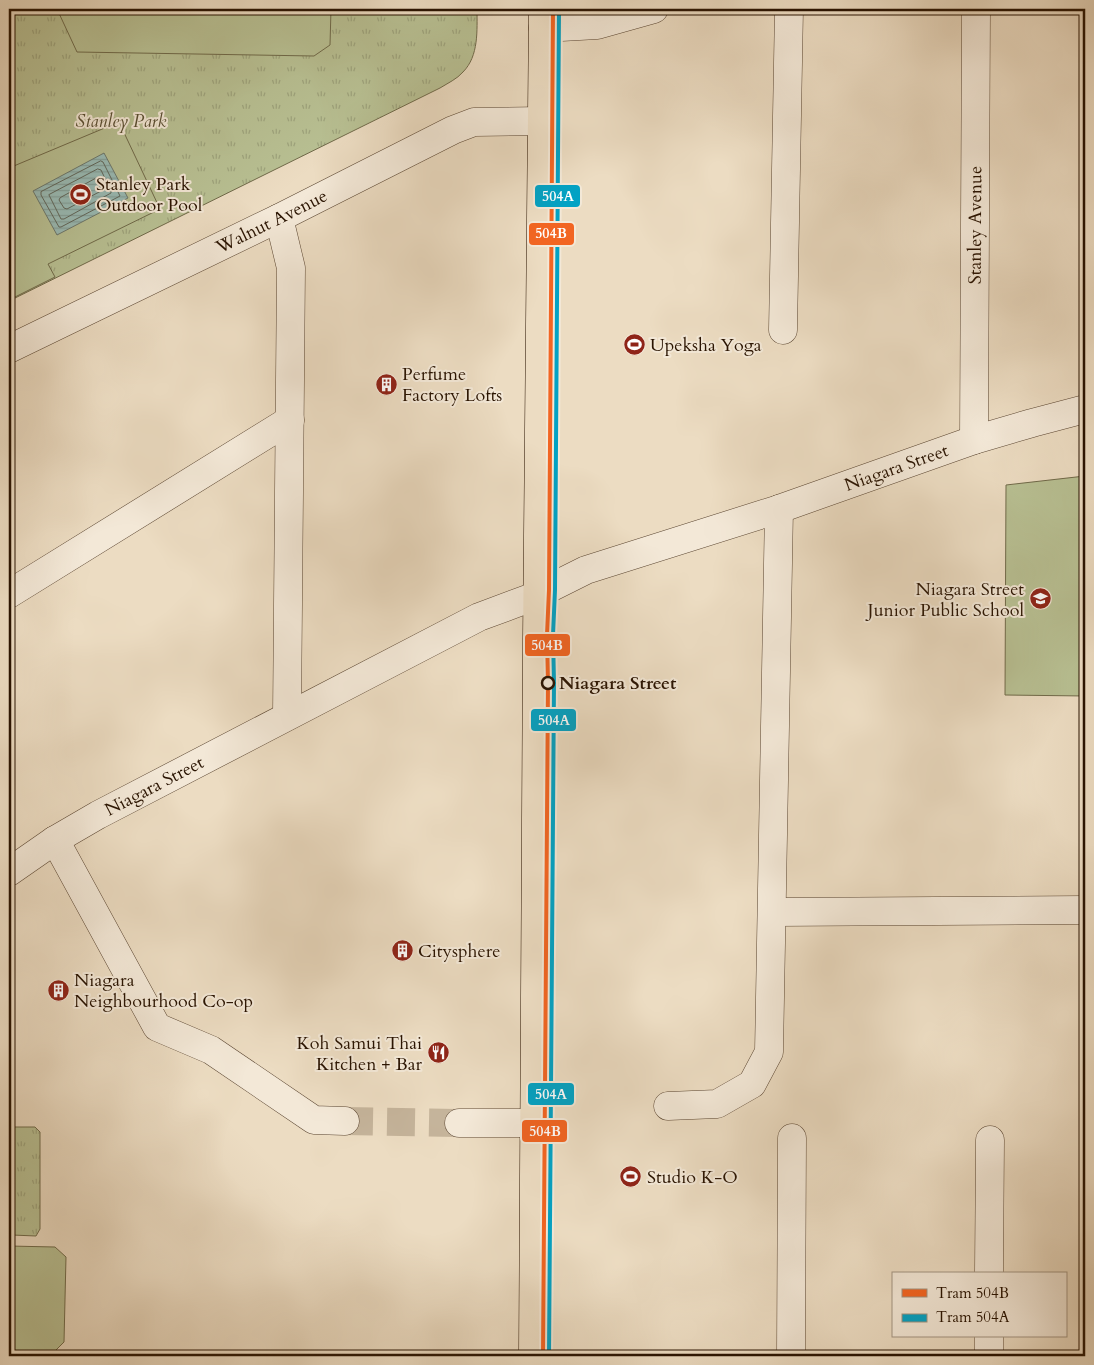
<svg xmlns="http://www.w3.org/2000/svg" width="1094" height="1365" font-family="Cardo,serif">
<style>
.park{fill:url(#park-tufts);stroke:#706a4a}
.garden{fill:#b8c093;stroke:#706a4a}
.water{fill:url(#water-rules);stroke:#6c786d}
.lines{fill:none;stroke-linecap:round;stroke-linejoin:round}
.shore{stroke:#61675b;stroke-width:1}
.minor-tunnel{stroke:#c5b49b;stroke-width:28;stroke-dasharray:28 14;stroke-linecap:butt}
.minor-casing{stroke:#5a4531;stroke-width:29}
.major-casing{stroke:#291301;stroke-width:29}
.minor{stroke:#f3e8d7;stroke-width:28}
.major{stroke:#ecdcc2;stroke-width:28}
.tram-1-casing{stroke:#f3e8d7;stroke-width:8}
.tram-2-casing{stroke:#f3e8d7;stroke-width:8}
.tram-1{stroke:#f26522;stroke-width:4}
.tram-2{stroke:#02a2c4;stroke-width:4}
.stop-dot{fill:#f3e8d7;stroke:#291301;stroke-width:2.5}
.labels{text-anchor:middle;stroke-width:4;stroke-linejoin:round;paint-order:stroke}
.park-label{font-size:18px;font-style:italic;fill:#5b5034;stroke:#f3e8d7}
.poi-label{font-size:18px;fill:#291301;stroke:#f3e8d7;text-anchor:start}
.street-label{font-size:18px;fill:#291301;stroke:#f3e8d7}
.stop-label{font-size:18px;font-weight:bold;fill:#291301;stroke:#f3e8d7;text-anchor:start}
.line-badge{stroke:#f3e8d7;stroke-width:2}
.badge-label{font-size:14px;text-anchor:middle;font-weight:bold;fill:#fff}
</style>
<defs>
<pattern id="park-tufts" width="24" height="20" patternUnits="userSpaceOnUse" patternTransform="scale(1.25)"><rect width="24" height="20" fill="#b8c093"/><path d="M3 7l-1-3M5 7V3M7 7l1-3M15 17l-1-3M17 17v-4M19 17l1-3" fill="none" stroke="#9ea47d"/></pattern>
<pattern id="water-rules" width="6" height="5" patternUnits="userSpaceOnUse" patternTransform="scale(1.25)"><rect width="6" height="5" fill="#99bbb5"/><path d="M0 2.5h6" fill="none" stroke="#84a09a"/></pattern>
</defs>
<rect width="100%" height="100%" fill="#ecdcc2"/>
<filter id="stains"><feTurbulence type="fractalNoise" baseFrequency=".004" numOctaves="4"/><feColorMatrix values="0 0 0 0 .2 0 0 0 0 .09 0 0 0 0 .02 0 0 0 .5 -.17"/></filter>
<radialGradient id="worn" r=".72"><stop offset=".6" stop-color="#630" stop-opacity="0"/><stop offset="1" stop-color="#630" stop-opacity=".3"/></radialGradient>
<path class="park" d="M9,9h468c0,21 2,47 -14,63 -6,7 -15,11 -23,16l-431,213z
M9,1127h26l5,5v97l-4,7 -24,-1 -3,-3z"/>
<path class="garden" d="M57,9h274l-1,36 -16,11 -237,-4z
M119,122l41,87 -112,55 7,13 -46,23v-132z
M1085,476v220l-80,-1 1,-210z
M9,1246l46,1 11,10 -2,85 -14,14h-41z"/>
<path class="water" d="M104,153l24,45 -71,37 -24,-44z"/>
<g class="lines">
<path class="shore" d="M101,161l2,1 17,34 -59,31h-2l-18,-32v-3z
M98,169l3,1 10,21v2l-47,26h-3l-12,-24z
M95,179l6,9v3l-34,18 -3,-1 -5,-8 1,-2z"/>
<path class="minor-tunnel" d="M345,1121l114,2"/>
<defs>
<g id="minor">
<path d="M543,28l54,-3 57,-16"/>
<path d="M279,218l12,50 -4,448"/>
<path d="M783,330l6,-321"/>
<path id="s1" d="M9,349l270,-131 174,-88 21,-8 68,-1"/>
<path id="s2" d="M974,440l2,-431"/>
<path d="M9,594l281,-174"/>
<path d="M55,840l102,187 54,23 103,70 31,1"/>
<path id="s3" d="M9,872l46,-32 43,-25 381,-198 51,-19 56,-28 193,-61 195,-69 58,-17 53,-14"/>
<path d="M773,912l312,-2"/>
<path d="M668,1106l49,-2 35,-20 17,-32 10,-543"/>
<path d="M459,1123h76"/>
<path d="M989,1274l1,-134"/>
<path d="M791,1356l1,-218"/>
<path d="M989,1356v-20"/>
</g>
<path id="major" d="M533,1356l4,-716 6,-631"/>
</defs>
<use href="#minor" class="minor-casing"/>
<use href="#major" class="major-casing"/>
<use href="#minor" class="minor"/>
<use href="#major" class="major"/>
<defs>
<path id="tram-1" d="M543,1356l5,-673 -1,-48 2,-45 4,-581"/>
<path id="tram-2" d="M549,1356l5,-673 -1,-48 2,-45 4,-581"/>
</defs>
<use href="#tram-1" class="tram-1-casing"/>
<use href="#tram-2" class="tram-2-casing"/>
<use href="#tram-1" class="tram-1"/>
<use href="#tram-2" class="tram-2"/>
</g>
<defs>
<symbol id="stadium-disc" viewBox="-11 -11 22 22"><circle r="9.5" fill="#8f2418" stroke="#f3e8d7"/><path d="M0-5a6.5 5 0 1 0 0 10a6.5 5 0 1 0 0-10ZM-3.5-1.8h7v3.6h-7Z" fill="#fff"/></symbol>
<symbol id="building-disc" viewBox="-11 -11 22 22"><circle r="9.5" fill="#8f2418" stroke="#f3e8d7"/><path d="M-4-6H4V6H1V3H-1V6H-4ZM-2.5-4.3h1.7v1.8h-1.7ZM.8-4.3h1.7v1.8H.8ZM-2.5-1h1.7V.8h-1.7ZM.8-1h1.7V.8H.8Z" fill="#fff"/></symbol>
<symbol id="school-disc" viewBox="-11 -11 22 22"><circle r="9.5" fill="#8f2418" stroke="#f3e8d7"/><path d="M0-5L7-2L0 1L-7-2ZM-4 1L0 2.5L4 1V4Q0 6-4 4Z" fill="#fff"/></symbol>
<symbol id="restaurant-disc" viewBox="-11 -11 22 22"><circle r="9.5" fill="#8f2418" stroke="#f3e8d7"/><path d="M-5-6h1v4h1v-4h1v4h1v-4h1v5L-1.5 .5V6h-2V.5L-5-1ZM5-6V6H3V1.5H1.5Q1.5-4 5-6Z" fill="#fff"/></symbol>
</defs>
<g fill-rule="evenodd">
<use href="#stadium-disc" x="68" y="182" width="25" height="25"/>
<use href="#stadium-disc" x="622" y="332" width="25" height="25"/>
<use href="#building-disc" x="374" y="372" width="25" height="25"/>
<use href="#school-disc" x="1028" y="586" width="25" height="25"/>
<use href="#building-disc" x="390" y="938" width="25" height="25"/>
<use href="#building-disc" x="46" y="978" width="25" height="25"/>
<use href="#restaurant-disc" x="426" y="1040" width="25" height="25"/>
<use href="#stadium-disc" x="618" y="1164" width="25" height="25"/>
</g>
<circle class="stop-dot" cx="548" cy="683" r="6"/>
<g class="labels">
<g class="park-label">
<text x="121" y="127">Stanley Park</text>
</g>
<g class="poi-label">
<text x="96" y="190">Stanley Park<tspan x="96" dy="21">Outdoor Pool</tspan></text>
<text x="650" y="351">Upeksha Yoga</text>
<text x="402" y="380">Perfume<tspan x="402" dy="21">Factory Lofts</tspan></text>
<text x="1024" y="595" text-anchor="end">Niagara Street<tspan x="1024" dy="21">Junior Public School</tspan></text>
<text x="418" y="957">Citysphere</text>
<text x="74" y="986">Niagara<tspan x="74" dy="21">Neighbourhood Co-op</tspan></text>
<text x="422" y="1049" text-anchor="end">Koh Samui Thai<tspan x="422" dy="21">Kitchen + Bar</tspan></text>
<text x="647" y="1183">Studio K-O</text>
</g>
<g class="street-label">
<text dy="6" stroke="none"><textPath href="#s1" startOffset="292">Walnut Avenue</textPath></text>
<text dy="6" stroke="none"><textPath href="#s2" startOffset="215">Stanley Avenue</textPath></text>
<text dy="6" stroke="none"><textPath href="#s3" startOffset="979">Niagara Street</textPath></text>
<text dy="6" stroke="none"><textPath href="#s3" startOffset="169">Niagara Street</textPath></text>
</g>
<g class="stop-label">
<text x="559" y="689">Niagara Street</text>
</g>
</g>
<g class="line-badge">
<rect x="534" y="184" width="47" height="24" rx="5" fill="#02a2c4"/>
<rect x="528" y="222" width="47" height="24" rx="5" fill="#f26522"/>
<rect x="524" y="633" width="47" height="24" rx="5" fill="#f26522"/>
<rect x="530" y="708" width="47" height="24" rx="5" fill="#02a2c4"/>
<rect x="527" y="1082" width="48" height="24" rx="5" fill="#02a2c4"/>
<rect x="521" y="1119" width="47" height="24" rx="5" fill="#f26522"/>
</g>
<g class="badge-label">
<text x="558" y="201">504A</text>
<text x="551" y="238">504B</text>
<text x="547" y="650">504B</text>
<text x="554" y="725">504A</text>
<text x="551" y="1099">504A</text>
<text x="545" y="1136">504B</text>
</g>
<rect width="1094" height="1365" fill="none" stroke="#ecdcc2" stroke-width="30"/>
<rect x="10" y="10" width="1074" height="1345" fill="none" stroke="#291301" stroke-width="2.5"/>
<rect x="15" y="15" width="1064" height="1335" fill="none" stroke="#291301"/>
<rect x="892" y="1272" width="175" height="65" fill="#f3e8d7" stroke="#a29381"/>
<rect x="902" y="1289" width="25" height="8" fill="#f26522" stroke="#a29381"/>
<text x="936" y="1298" font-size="15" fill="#291301">Tram 504B</text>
<rect x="902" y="1314" width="25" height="8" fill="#02a2c4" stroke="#a29381"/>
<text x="936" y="1322" font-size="15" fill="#291301">Tram 504A</text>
<rect width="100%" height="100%" filter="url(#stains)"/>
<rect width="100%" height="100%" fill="url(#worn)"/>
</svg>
